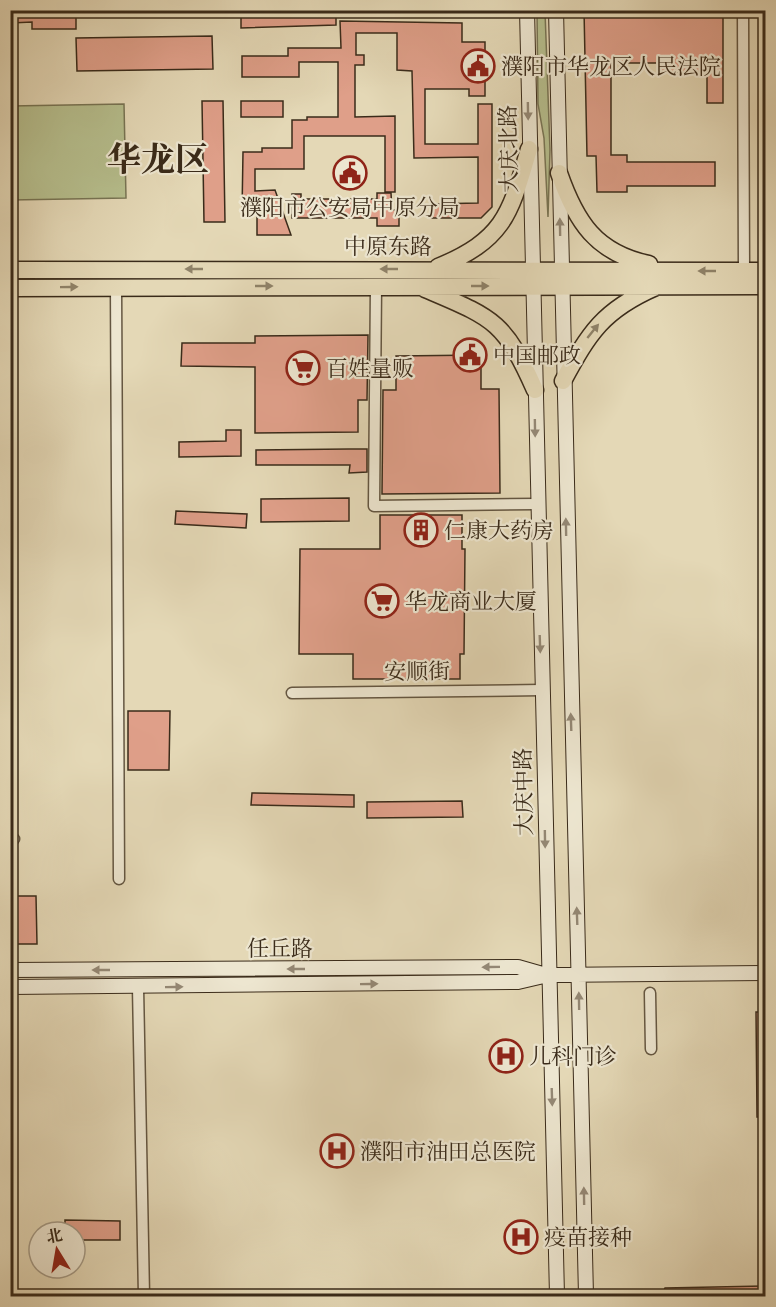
<svg xmlns="http://www.w3.org/2000/svg" width="776" height="1307" font-family="'IM FELL Double Pica','Noto Serif SC',serif">
<style>
.green{fill:#b6be8d;stroke:#787454;stroke-width:1.5}
.building{fill:#df9f89;stroke:#3a2b1a;stroke-width:1.5}
.lines{fill:none;stroke-linecap:round;stroke-linejoin:round}
.street-casing{stroke:#645641;stroke-width:13}
.secondary-casing{stroke:#3a2b1a;stroke-width:16}
.primary-casing{stroke:#3a2b1a;stroke-width:19}
.street{stroke:#ede6d0;stroke-width:10}
.secondary{stroke:#ede6d0;stroke-width:14}
.primary{stroke:#e4d8b6;stroke-width:16}
.oneway{fill:#948875}
.oneway2{fill:#8f8268}
.labels{text-anchor:middle;stroke-width:4.5;stroke-linejoin:round;paint-order:stroke}
.poi-label{font-size:22px;fill:#3a2b1a;stroke:#ede6d0;text-anchor:start}
.street-label{font-size:22px;fill:#3a2b1a;stroke:#ede6d0}
.town-label{font-size:34px;font-weight:bold;fill:#3a2b1a;stroke:#ede6d0}
</style>
<rect width="100%" height="100%" fill="#e4d8b6"/>
<filter id="stains"><feTurbulence type="fractalNoise" baseFrequency=".00333" numOctaves="4"/><feColorMatrix values="0 0 0 0 .2 0 0 0 0 .09 0 0 0 0 .02 0 0 0 .5 -.17"/></filter>
<radialGradient id="worn" r=".72"><stop offset=".6" stop-color="#630" stop-opacity="0"/><stop offset="1" stop-color="#630" stop-opacity=".3"/></radialGradient>
<path class="green" d="M537,11h8l5,139 -2,67 -4,-79 -6,-34z
M124,104l2,94 -115,2v-94z"/>
<path class="building" d="M11,10h65v19h-44v-7l-21,1z
M241,10h95v15l-95,3z
M584,10h139v93h-16v-31h-46v-9h-50v92h16v7h88v24h-88v6h-30l-1,-36h-9z
M340,21l122,2v19h23v54h-16v-7h-44v55h53v-40h14v103l-11,11h-50v-14l47,-1v-46l-64,1 -2,-87 -15,-1v-37h-41v22h8v10h-9v52l40,-1v76h-10v-56h-81v33h-49v22l20,-1 16,45h-34v-23h-15l1,-60h19v-4h30v-28h15v-3h31v-55h-39v15h-57v-21h46v-8h53z
M212,36l1,33 -136,2 -1,-33z
M202,101h21l2,121h-21z
M241,101h42v16h-42z
M377,193h14l1,17h7v16h-22v-8h-85v-24h9v5h76z
M368,335l-1,65h-9v32l-103,1v-66l-74,-1 1,-23h73v-7z
M481,355v34h18l1,104 -118,1 1,-104h13v-34z
M226,430h15v26l-62,1v-15l47,-1z
M349,449h18v23l-18,1 1,-8h-94v-15z
M349,498v23l-88,1v-23z
M176,511l71,3 -1,14 -71,-4z
M380,515h82v34h3l-1,105h-4v25h-107v-25h-54l1,-105h80z
M128,711h42l-1,59h-41z
M252,793l102,2v12l-103,-2z
M462,801l1,16 -96,1v-16z
M10,896h26l1,48h-27z
M756,1012h9v105h-8z
M65,1220l55,1v19h-45v-8h-10z
M765,1286v10h-104l4,-8z"/>
<g class="lines">
<defs>
<path id="street" d="M743,10l1,261
M116,286l3,593
M376,286l-2,220 163,-2
M292,693l250,-3
M10,839h4
M138,987l6,309
M650,993l1,56"/>
<path id="secondary" d="M527,10l30,1286
M556,10l30,1286
M10,970l508,-3 28,8
M10,987l508,-5 30,-7 218,-2"/>
<path id="primary" d="M559,173c17,49 37,80 90,91
M438,267c67,-28 72,-53 91,-118
M10,270l756,1
M10,288l756,-2
M425,289c68,29 79,31 110,101
M563,381c26,-48 40,-71 93,-94"/>
</defs>
<use href="#street" class="street-casing"/>
<use href="#secondary" class="secondary-casing"/>
<use href="#primary" class="primary-casing"/>
<use href="#street" class="street"/>
<use href="#secondary" class="secondary"/>
<use href="#primary" class="primary"/>
</g>
<defs><path id="oneway-solid" d="M-6-.8H1V-3.2L6.5 0L1 3.2V.8H-6Z" transform="scale(1.5)"/></defs>
<g class="oneway">
<use href="#oneway-solid" transform="translate(528 111) rotate(89)"/>
<use href="#oneway-solid" transform="translate(560 227) rotate(-91)"/>
<use href="#oneway-solid" transform="translate(535 428) rotate(89)"/>
<use href="#oneway-solid" transform="translate(566 527) rotate(-91)"/>
<use href="#oneway-solid" transform="translate(540 644) rotate(88)"/>
<use href="#oneway-solid" transform="translate(571 722) rotate(-92)"/>
<use href="#oneway-solid" transform="translate(545 839) rotate(89)"/>
<use href="#oneway-solid" transform="translate(577 916) rotate(-92)"/>
<use href="#oneway-solid" transform="translate(491 967) rotate(179)"/>
<use href="#oneway-solid" transform="translate(296 969) rotate(180)"/>
<use href="#oneway-solid" transform="translate(101 970) rotate(180)"/>
<use href="#oneway-solid" transform="translate(369 984) rotate(-1)"/>
<use href="#oneway-solid" transform="translate(174 987) rotate(-1)"/>
<use href="#oneway-solid" transform="translate(579 1001) rotate(-91)"/>
<use href="#oneway-solid" transform="translate(552 1097) rotate(88)"/>
<use href="#oneway-solid" transform="translate(584 1196) rotate(-91)"/>
</g>
<g class="oneway2">
<use href="#oneway-solid" transform="translate(194 269) rotate(-180)"/>
<use href="#oneway-solid" transform="translate(389 269) rotate(-180)"/>
<use href="#oneway-solid" transform="translate(707 271) rotate(-180)"/>
<use href="#oneway-solid" transform="translate(264 286)"/>
<use href="#oneway-solid" transform="translate(480 286)"/>
<use href="#oneway-solid" transform="translate(69 287) rotate(-1)"/>
<use href="#oneway-solid" transform="translate(593 331) rotate(-51)"/>
</g>
<defs>
<symbol id="civic-ring" viewBox="-11 -11 22 22"><circle r="9.5" fill="#ede6d0" stroke="#8f2418" stroke-width="1.5"/><path d="M-.6-6.5H3V-4.5H.6V-3L4-1V1h2V6H-6V1h2V-1L-.6-3ZM-1.2 2.5V6h2.4V2.5Z" fill="#8f2418"/></symbol>
<symbol id="supermarket-ring" viewBox="-11 -11 22 22"><circle r="9.5" fill="#ede6d0" stroke="#8f2418" stroke-width="1.5"/><path d="M-6-5.5h2.5l.6 2H6L4.5 2H-2.5L-4.4-4H-6ZM-1.5 3.2a1.3 1.3 0 1 0 .1 0ZM3 3.2a1.3 1.3 0 1 0 .1 0Z" fill="#8f2418"/></symbol>
<symbol id="building-ring" viewBox="-11 -11 22 22"><circle r="9.5" fill="#ede6d0" stroke="#8f2418" stroke-width="1.5"/><path d="M-4-6H4V6H1V3H-1V6H-4ZM-2.5-4.3h1.7v1.8h-1.7ZM.8-4.3h1.7v1.8H.8ZM-2.5-1h1.7V.8h-1.7ZM.8-1h1.7V.8H.8Z" fill="#8f2418"/></symbol>
<symbol id="hospital-ring" viewBox="-11 -11 22 22"><circle r="9.5" fill="#ede6d0" stroke="#8f2418" stroke-width="1.5"/><path d="M-5-5h3v3.5h4V-5h3V5h-3V1.5h-4V5h-3Z" fill="#8f2418"/></symbol>
</defs>
<g fill-rule="evenodd">
<use href="#civic-ring" x="459" y="47" width="38" height="38"/>
<use href="#civic-ring" x="331" y="154" width="38" height="38"/>
<use href="#civic-ring" x="451" y="336" width="38" height="38"/>
<use href="#supermarket-ring" x="284" y="349" width="38" height="38"/>
<use href="#building-ring" x="402" y="511" width="38" height="38"/>
<use href="#supermarket-ring" x="363" y="582" width="38" height="38"/>
<use href="#hospital-ring" x="487" y="1037" width="38" height="38"/>
<use href="#hospital-ring" x="318" y="1132" width="38" height="38"/>
<use href="#hospital-ring" x="502" y="1218" width="38" height="38"/>
</g>
<g class="labels">
<g class="poi-label">
<text x="501" y="74">濮阳市华龙区人民法院</text>
<text x="350" y="215" text-anchor="middle">濮阳市公安局中原分局</text>
<text x="493" y="363">中国邮政</text>
<text x="326" y="376">百姓量贩</text>
<text x="444" y="538">仁康大药房</text>
<text x="405" y="609">华龙商业大厦</text>
<text x="529" y="1064">儿科门诊</text>
<text x="360" y="1159">濮阳市油田总医院</text>
<text x="544" y="1245">疫苗接种</text>
</g>
<g class="street-label">
<text transform="translate(508 149) rotate(-91)" y="8">大庆北路</text>
<text x="388" y="254">中原东路</text>
<text transform="translate(417 671) rotate(-1)" y="8">安顺街</text>
<text transform="translate(523 792) rotate(-91)" y="8">大庆中路</text>
<text x="280" y="956">任丘路</text>
</g>
<g class="town-label">
<text x="158" y="171">华龙区</text>
</g>
</g>
<rect width="776" height="1307" fill="none" stroke="#e4d8b6" stroke-width="36"/>
<rect x="12" y="12" width="752" height="1283" fill="none" stroke="#3a2b1a" stroke-width="3"/>
<rect x="18" y="18" width="740" height="1271" fill="none" stroke="#3a2b1a" stroke-width="1.5"/>
<g transform="translate(57 1250) rotate(349)"><circle r="28" fill="#ede6d0" stroke="#a59b87" stroke-width="1.5"/>
<path d="M0-4.5L10 22L0 15L-10 22Z" fill="#8f2418"/>
<text y="-9" font-size="16" font-weight="bold" text-anchor="middle" fill="#3a2b1a">北</text>
</g>
<rect width="100%" height="100%" filter="url(#stains)"/>
<rect width="100%" height="100%" fill="url(#worn)"/>
</svg>
